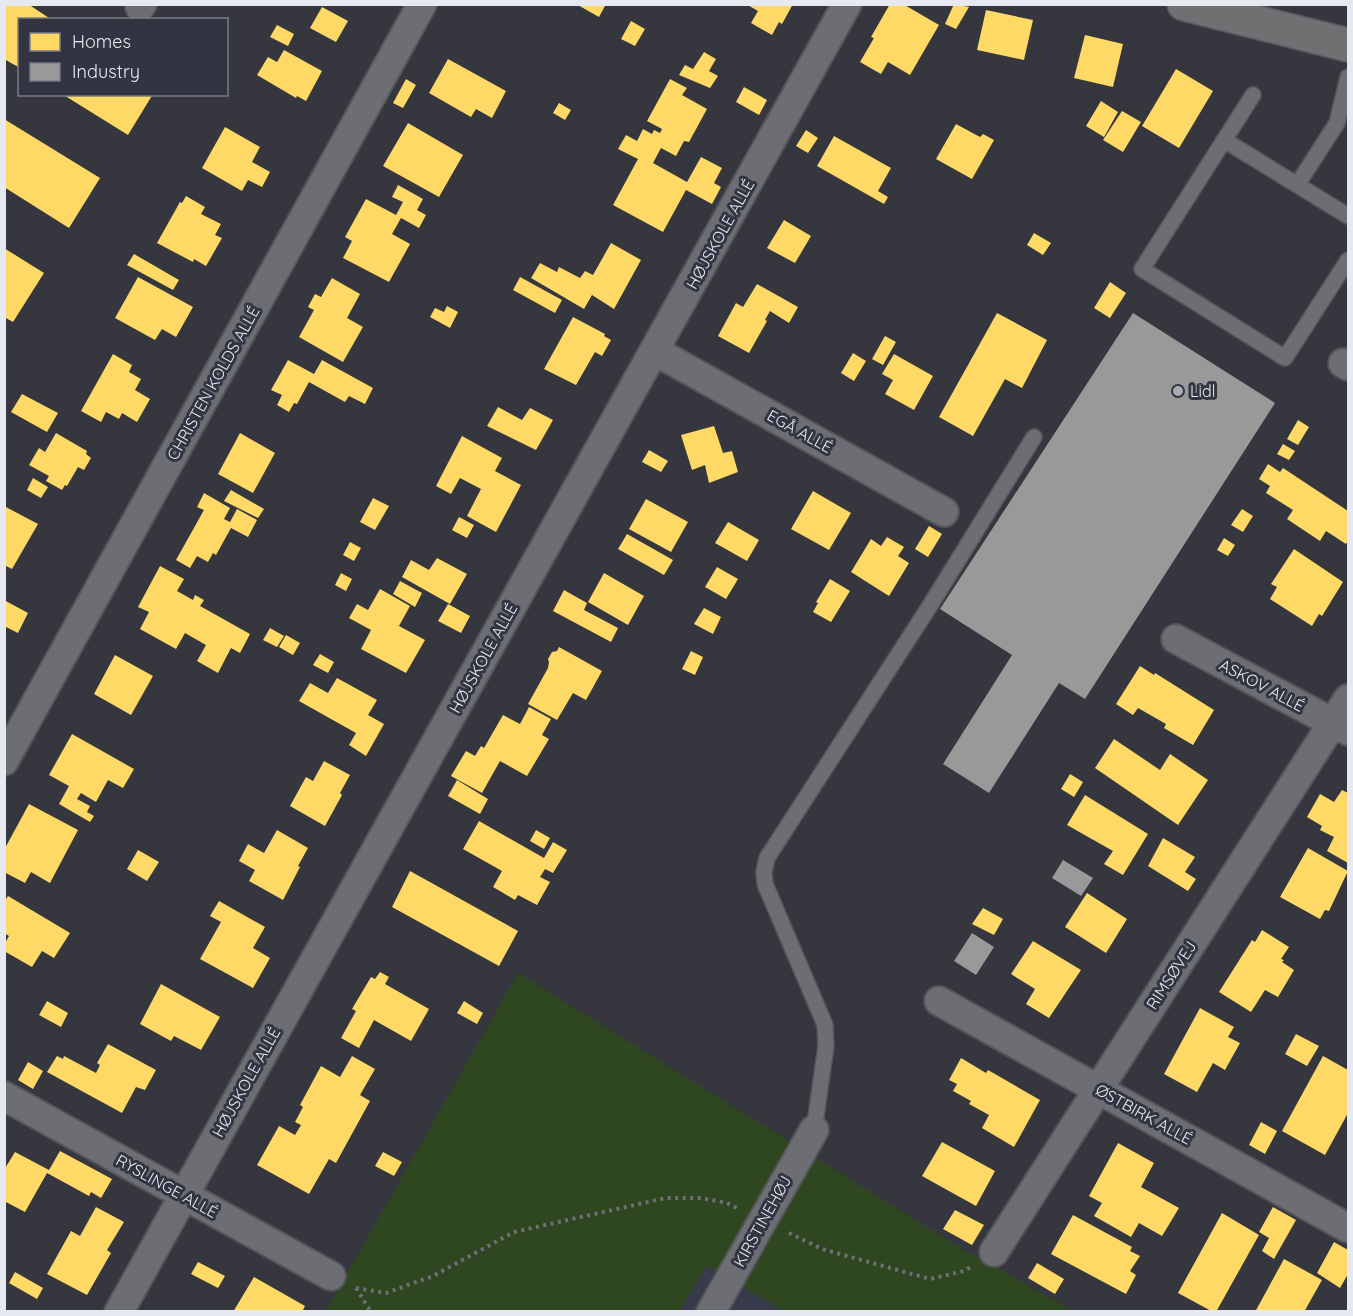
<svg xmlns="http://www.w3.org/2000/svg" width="1353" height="1316" font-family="Quicksand,sans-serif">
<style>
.built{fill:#383b4c}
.green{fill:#2e4721}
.homes{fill:#ffd966}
.industry{fill:#999}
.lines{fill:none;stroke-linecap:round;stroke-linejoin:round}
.lane-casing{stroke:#53545a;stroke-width:18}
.street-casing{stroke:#53545a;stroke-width:32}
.secondary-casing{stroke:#53545a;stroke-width:36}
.path{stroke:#6e7075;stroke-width:4;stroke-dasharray:3 4.5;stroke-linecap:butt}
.lane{stroke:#6d6e74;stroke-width:15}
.street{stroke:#6d6e74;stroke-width:28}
.secondary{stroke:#726f72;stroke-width:33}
.poi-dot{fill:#a9abb2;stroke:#323541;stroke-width:2}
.labels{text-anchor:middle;stroke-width:6;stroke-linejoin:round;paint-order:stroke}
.street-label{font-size:16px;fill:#e7e9f1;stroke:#323541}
.poi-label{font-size:16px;fill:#e7e9f1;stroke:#323541;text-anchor:start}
</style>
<rect width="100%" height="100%" fill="#36373e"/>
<path class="built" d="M706,1266l78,45 -104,1z"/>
<path class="green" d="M518,973l441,274 115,64h-290l-78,-45 -26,45 -355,1z"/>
<path class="homes" d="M4,4h24l24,16h-32v48l-16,-9z
M576,4h30l-7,13z
M746,4h47l-11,20 -3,-2 -7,13 -21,-12 7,-12z
M890,4h13l36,21 -29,50 -22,-13 -7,12 -21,-12 14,-24 -3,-1z
M954,4l15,3 -13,22 -11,-5z
M322,7l26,14 -12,21 -26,-14z
M986,10l47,10 -9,40 -47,-10z
M631,21l14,8 -10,17 -14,-7z
M277,25l17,9 -6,12 -18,-9z
M1085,35l38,9 -10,43 -39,-9z
M284,50l38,21 -16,30 -9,-5 -1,2 -39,-23 11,-18 9,5z
M704,52l12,7 -7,12 9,5 -8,12 -31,-13 6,-10 8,4z
M448,59l58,32 -14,27 -16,-9 -5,8 -42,-24z
M1176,69l37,22 -34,57 -37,-22z
M406,79l10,6 -13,23 -10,-5z
M670,79l17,9 -5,7 25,14 -18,33 -5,-1 -8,15 -15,-8 -8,15 34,19 14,-25 21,11 -8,15 7,4 -9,17 -26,-14 -23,42 -50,-27 25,-46 -20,-10 8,-14 11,6 6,-12 9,5 2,-4 6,3 2,-4 -15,-8z
M744,87l23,13 -8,15 -23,-13z
M62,94h91l-25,41z
M1101,101l17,11 -14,25 -18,-11z
M559,103l12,7 -6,10 -12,-7z
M1122,111l19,11 -18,30 -20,-12z
M4,119l96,59 -31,50 -65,-41z
M408,123l55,32 -24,42 -56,-31z
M956,124l24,13 3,-3 11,6 -22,39 -36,-20z
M225,127l35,20 -8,15 18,10 -8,15 -14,-7 -6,11 -40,-23z
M806,130l12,8 -10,15 -12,-7z
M834,136l57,32 -13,23 10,6 -4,7 -67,-38z
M398,185l25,14 -6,11 9,5 -7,13 -18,-10 -9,16 18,10 -21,38 -46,-24 9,-17 -7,-4 21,-38 30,16 7,-13 -11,-5z
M186,196l19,11 -4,7 20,10 -6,11 7,3 -16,28 -12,-7 -1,3 -36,-19 23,-41 2,1z
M784,220l27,16 -16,27 -28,-15z
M1034,233l17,10 -8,12 -16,-10z
M611,243l30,17 -27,49 -22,-14 -8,14 -53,-31 9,-15 17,9 2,-5 21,11 5,-7 8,4z
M4,248l40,25 -31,49 -9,-5z
M134,254l45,26 -6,10 -46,-25z
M138,277l55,30 -17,30 -14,-8 -7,11 -40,-22z
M520,277l42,23 -7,13 -42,-23z
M332,278l28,16 -13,24 16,9 -20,35 -44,-25 15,-27 -6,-3 7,-13 6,3z
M1110,282l16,11 -16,25 -16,-10z
M757,284l41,23 -9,16 -19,-12 -5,9 2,1 -18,32 -31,-17 18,-33 7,4z
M447,306l11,6 -8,16 -20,-11 5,-9 9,4z
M997,313l50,27 -25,48 -17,-9 -32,57 -34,-19z
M573,317l32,17 -1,2 7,4 -9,16 -7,-4 -19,33 -32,-16z
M885,336l11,6 -13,23 -11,-6z
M853,353l13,8 -12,20 -13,-8z
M113,354l19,11 -3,7 12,7 -6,11 15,9 -13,23 -15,-9 -3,6 -13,-7 -5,10 -20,-11z
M894,354l39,22 -19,34 -29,-16 8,-14 -11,-6z
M288,360l26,14 8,-14 51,28 -8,16 -16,-8 -4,6 -36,-20 -12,22 -3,-1 -5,9 -12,-7 5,-10 -11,-5z
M22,394l36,19 -11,19 -36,-20z
M498,407l24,13 8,-12 23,12 -17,30 -49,-24z
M1298,420l11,7 -11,18 -11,-6z
M714,426l9,27 9,-2 6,21 -29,11 -4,-18 -13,5 -11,-35z
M56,433l31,18 -1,3 5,4 -7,12 -6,-3 -11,19 -2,-1 -3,5 -16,-9 3,-5 -20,-11 10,-17 6,4z
M240,433l35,20 -22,40 -35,-19z
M462,436l40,22 -7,13 26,14 -25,47 -29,-16 14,-27 -21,-11 -9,16 -15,-8z
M1283,444l12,7 -6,9 -12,-6z
M649,450l19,11 -7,11 -19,-10z
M1268,464l12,8 3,-4 65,43v29l-2,4 -20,-13 -6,10 -33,-22 6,-9 -27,-17 4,-7 -11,-7z
M33,478l15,9 -7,11 -14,-8z
M231,490l33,19 -6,9 -34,-17z
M813,491l38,22 -22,37 -38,-21z
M204,493l26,15 -6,11 6,3 7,-13 20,11 -9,17 -17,-9 -15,27 -3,-2 -5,9 -11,-6 -7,12 -14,-8 28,-50 -7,-3z
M373,498l16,8 -14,24 -15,-8z
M646,499l42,23 -17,30 -42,-23z
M4,506l34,18 -26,45 -8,-4z
M1242,509l11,7 -10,16 -12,-7z
M459,517l15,8 -7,13 -15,-8z
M728,522l31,18 -12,21 -32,-18z
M929,526l13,8 -14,23 -13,-8z
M627,534l46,26 -9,15 -46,-26z
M887,537l17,10 -6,9 11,7 -20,33 -38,-24 20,-33 10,7z
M1224,538l11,7 -7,11 -11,-6z
M350,542l11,6 -7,13 -11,-6z
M1294,549l49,33 -21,34 -3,-2 -7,12 -42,-27 7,-12 -6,-3z
M437,558l30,16 -17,30 -48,-27 9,-17 18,10z
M160,566l24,13 -7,12 16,9 2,-5 9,5 -4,6 50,28 -10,19 -9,-5 -13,25 -21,-12 9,-16 -21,-12 -9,16 -36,-20 9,-17 -11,-5z
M717,567l21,12 -12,20 -21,-12z
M341,573l11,6 -6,12 -11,-6z
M604,573l40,23 -16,29 -40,-23z
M830,579l20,12 -19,31 -18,-10 5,-9 -2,-1z
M400,581l22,12 -7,14 -22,-13z
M380,589l30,17 -11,20 26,14 -19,33 -45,-24 10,-19 -22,-12 8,-14 11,6z
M564,590l23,13 -3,7 34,18 -7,14 -58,-31z
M4,600l24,13 -10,20 -14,-7z
M448,604l22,12 -9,17 -23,-12z
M704,608l17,9 -8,17 -19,-10z
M270,628l14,8 -7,11 -14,-7z
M286,635l14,8 -7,12 -14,-8z
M559,647l43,24 -16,29 -13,-7 -16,27 -29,-16 20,-36 1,-6 -1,-3 4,-7 5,-1z
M691,651l12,6 -8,18 -13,-6z
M320,654l14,8 -6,11 -15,-8z
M115,655l38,21 -22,39 -37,-21z
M1140,666l14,9 1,-2 59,37 -21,35 -29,-17 2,-4 -28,-16 -5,7 -17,-11z
M337,678l40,22 -9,15 16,9 -18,32 -17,-11 7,-12 -57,-32 11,-18 18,10z
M529,707l22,12 -9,16 7,4 -22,37 -27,-15 -18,32 -31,-17 15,-25 9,5 6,-10 3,2 19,-33 17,9z
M72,734l62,35 -11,19 -15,-8 -12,22 -15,-9 -4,6 13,7 -3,6 7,4 -4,6 -31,-18 10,-18 -20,-11z
M1114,739l46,31 10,-16 38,26 -30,45 -83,-57z
M324,761l26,14 -10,18 2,2 -17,31 -35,-20 16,-29 7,4z
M1070,774l13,8 -9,15 -13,-8z
M457,780l31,19 -8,15 -32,-18z
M1342,790l6,3v70l-21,-12 7,-14 -14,-7 2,-4 -15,-9 13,-23 14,8z
M1085,795l63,39 -25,41 -19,-11 9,-13 -46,-26z
M29,804l49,26 -28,53 -19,-11 -6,11 -21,-11v-22z
M479,821l65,37 9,-16 14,8 -14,23 -8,-4 -5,8 10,5 -13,23 -19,-10 -3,5 -22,-13 9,-16 -39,-22z
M277,830l31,18 -10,18 2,1 -17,33 -34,-19 6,-11 -16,-9 9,-17 16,9z
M536,830l14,8 -6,11 -14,-8z
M1163,838l32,19 -10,15 11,7 -8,12 -40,-25z
M1308,848l40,23 -19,40 -4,-1 -5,9 -40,-22z
M138,850l21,12 -12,19 -20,-12z
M410,871l108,60 -19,35 -107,-59z
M1087,893l40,26 -21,34 -41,-26z
M8,896l62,37 -16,25 -12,-7 -10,16 -28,-16v-6l5,-9 -5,-3v-31z
M219,901l46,26 -12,21 17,10 -17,30 -53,-29 21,-37 -11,-6z
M983,908l20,11 -9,16 -22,-11z
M1262,930l27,17 -8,12 3,1 -2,2 12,8 -16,27 -13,-7 -14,22 -32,-20 33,-52 3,2z
M1033,941l48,29 -32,48 -23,-14 9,-15 -24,-15z
M380,972l9,5 -4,7 44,25 -18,32 -37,-21 -15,28 -18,-10 15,-27 -4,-2 19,-32 4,2z
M161,984l59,33 -19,33 -27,-14 -3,5 -31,-17z
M47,1001l21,12 -7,14 -22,-12z
M464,1001l19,12 -6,11 -20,-11z
M1200,1008l34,19 -6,10 12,6 -15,27 -12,-7 -16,29 -33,-18z
M1296,1034l23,12 -12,20 -22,-12z
M108,1044l48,26 -11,20 -9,-3 -14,26 -75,-41 10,-16 6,3 1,-3 32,17 4,-8 -3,-2z
M352,1056l23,13 -15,26 10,6 -34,62 -7,-4 -20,35 -52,-29 22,-39 16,9 6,-10 -6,-3 8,-15 -3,-2 21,-39 19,11z
M1323,1056l25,14v43l-23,42 -43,-24z
M961,1058l25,15 2,-3 52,30 -26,47 -32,-19 7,-13 -20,-11 2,-3 -18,-10 4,-7 -8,-4z
M28,1062l15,9 -10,18 -15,-9z
M1261,1122l16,9 -12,23 -16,-9z
M942,1142l53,29 -19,35 -54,-30z
M1118,1143l36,20 -13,24 38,21 -17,28 -23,-13 -8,14 -37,-21 8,-13 -13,-7z
M60,1151l52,28 -11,19 -10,-6 -2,4 -42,-23 -22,39 -21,-11v-31l11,-18 34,18z
M383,1152l19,10 -8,14 -19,-10z
M96,1207l28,15 -17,28 4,3 -24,42 -40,-21 24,-43 9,5z
M1273,1207l23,13 -22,39 -12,-8 7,-13 -10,-6z
M955,1210l29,15 -12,20 -29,-16z
M1222,1213l37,22 -43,77h-3l-35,-19z
M1073,1215l59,32 -2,4 10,5 -10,15 6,4 -10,19 -75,-40z
M1334,1242l14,8v24l-8,14 -23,-15z
M1284,1259l38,21 -18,32h-49z
M198,1262l27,14 -7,12 -27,-14z
M1037,1263l27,16 -9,15 -27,-16z
M15,1272l28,16 -6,11 -28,-16z
M254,1277l51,29 -3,6h-69z"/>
<path class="industry" d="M1133,313l142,90 -190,296 -26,-16 -70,110 -46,-29 69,-109 -72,-46z
M1063,860l30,18 -12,18 -29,-18z
M972,933l22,14 -18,28 -22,-14z"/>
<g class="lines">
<defs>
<path id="lane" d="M1253,95l-111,174 143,89 63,-98
M1224,140l124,76
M1297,185l40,-62 11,-46
M814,1130l12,-84 -1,-21 -60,-141 -1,-12 3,-14 164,-254 103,-167"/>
<path id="street" d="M140,7l2,-3
M655,351l289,161
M1343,363l5,3
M1176,639l172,92
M4,761l418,-757
M939,1001l409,227
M4,1096l327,180
M994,1252l354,-553
M119,1312l728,-1308
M711,1312l103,-182"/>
<path id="secondary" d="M1184,4l164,41"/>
</defs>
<use href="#lane" class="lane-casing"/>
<use href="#street" class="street-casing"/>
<use href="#secondary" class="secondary-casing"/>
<path class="path" d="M789,1233l33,16 108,30 34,-8 8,-5
M356,1288l30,5 47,-17 81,-44 152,-34h35l26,5 12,6
M356,1288l15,24"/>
<use href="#lane" class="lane"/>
<use href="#street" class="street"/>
<use href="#secondary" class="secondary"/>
</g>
<circle class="poi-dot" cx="1178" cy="391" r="6"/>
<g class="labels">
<g class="street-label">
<text transform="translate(720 234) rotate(-61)" y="6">HØJSKOLE ALLÉ</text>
<text transform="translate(213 383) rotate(-61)" y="6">CHRISTEN KOLDS ALLÉ</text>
<text transform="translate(800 431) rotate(29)" y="6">EGÅ ALLÉ</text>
<text transform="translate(483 658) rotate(-61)" y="6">HØJSKOLE ALLÉ</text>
<text transform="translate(1262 685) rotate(28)" y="6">ASKOV ALLÉ</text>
<text transform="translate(1171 975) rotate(-57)" y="6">RIMSØVEJ</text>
<text transform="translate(246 1082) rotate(-61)" y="6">HØJSKOLE ALLÉ</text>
<text transform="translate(1144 1114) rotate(29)" y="6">ØSTBIRK ALLÉ</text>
<text transform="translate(167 1186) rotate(29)" y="6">RYSLINGE ALLÉ</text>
<text transform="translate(762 1221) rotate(-61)" y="6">KIRSTINEHØJ</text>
</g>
<g class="poi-label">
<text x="1190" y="397">Lidl</text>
</g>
</g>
<rect width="1353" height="1316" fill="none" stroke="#e7e9f1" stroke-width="12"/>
<rect x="18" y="18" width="210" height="78" fill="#323541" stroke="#7a7d87" stroke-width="1.5"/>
<rect x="30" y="33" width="30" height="18" fill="#ffd966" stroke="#7a7d87" stroke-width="1.5"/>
<text x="72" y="48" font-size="18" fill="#e7e9f1">Homes</text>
<rect x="30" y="63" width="30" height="18" fill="#999999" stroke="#7a7d87" stroke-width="1.5"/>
<text x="72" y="78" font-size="18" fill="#e7e9f1">Industry</text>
</svg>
